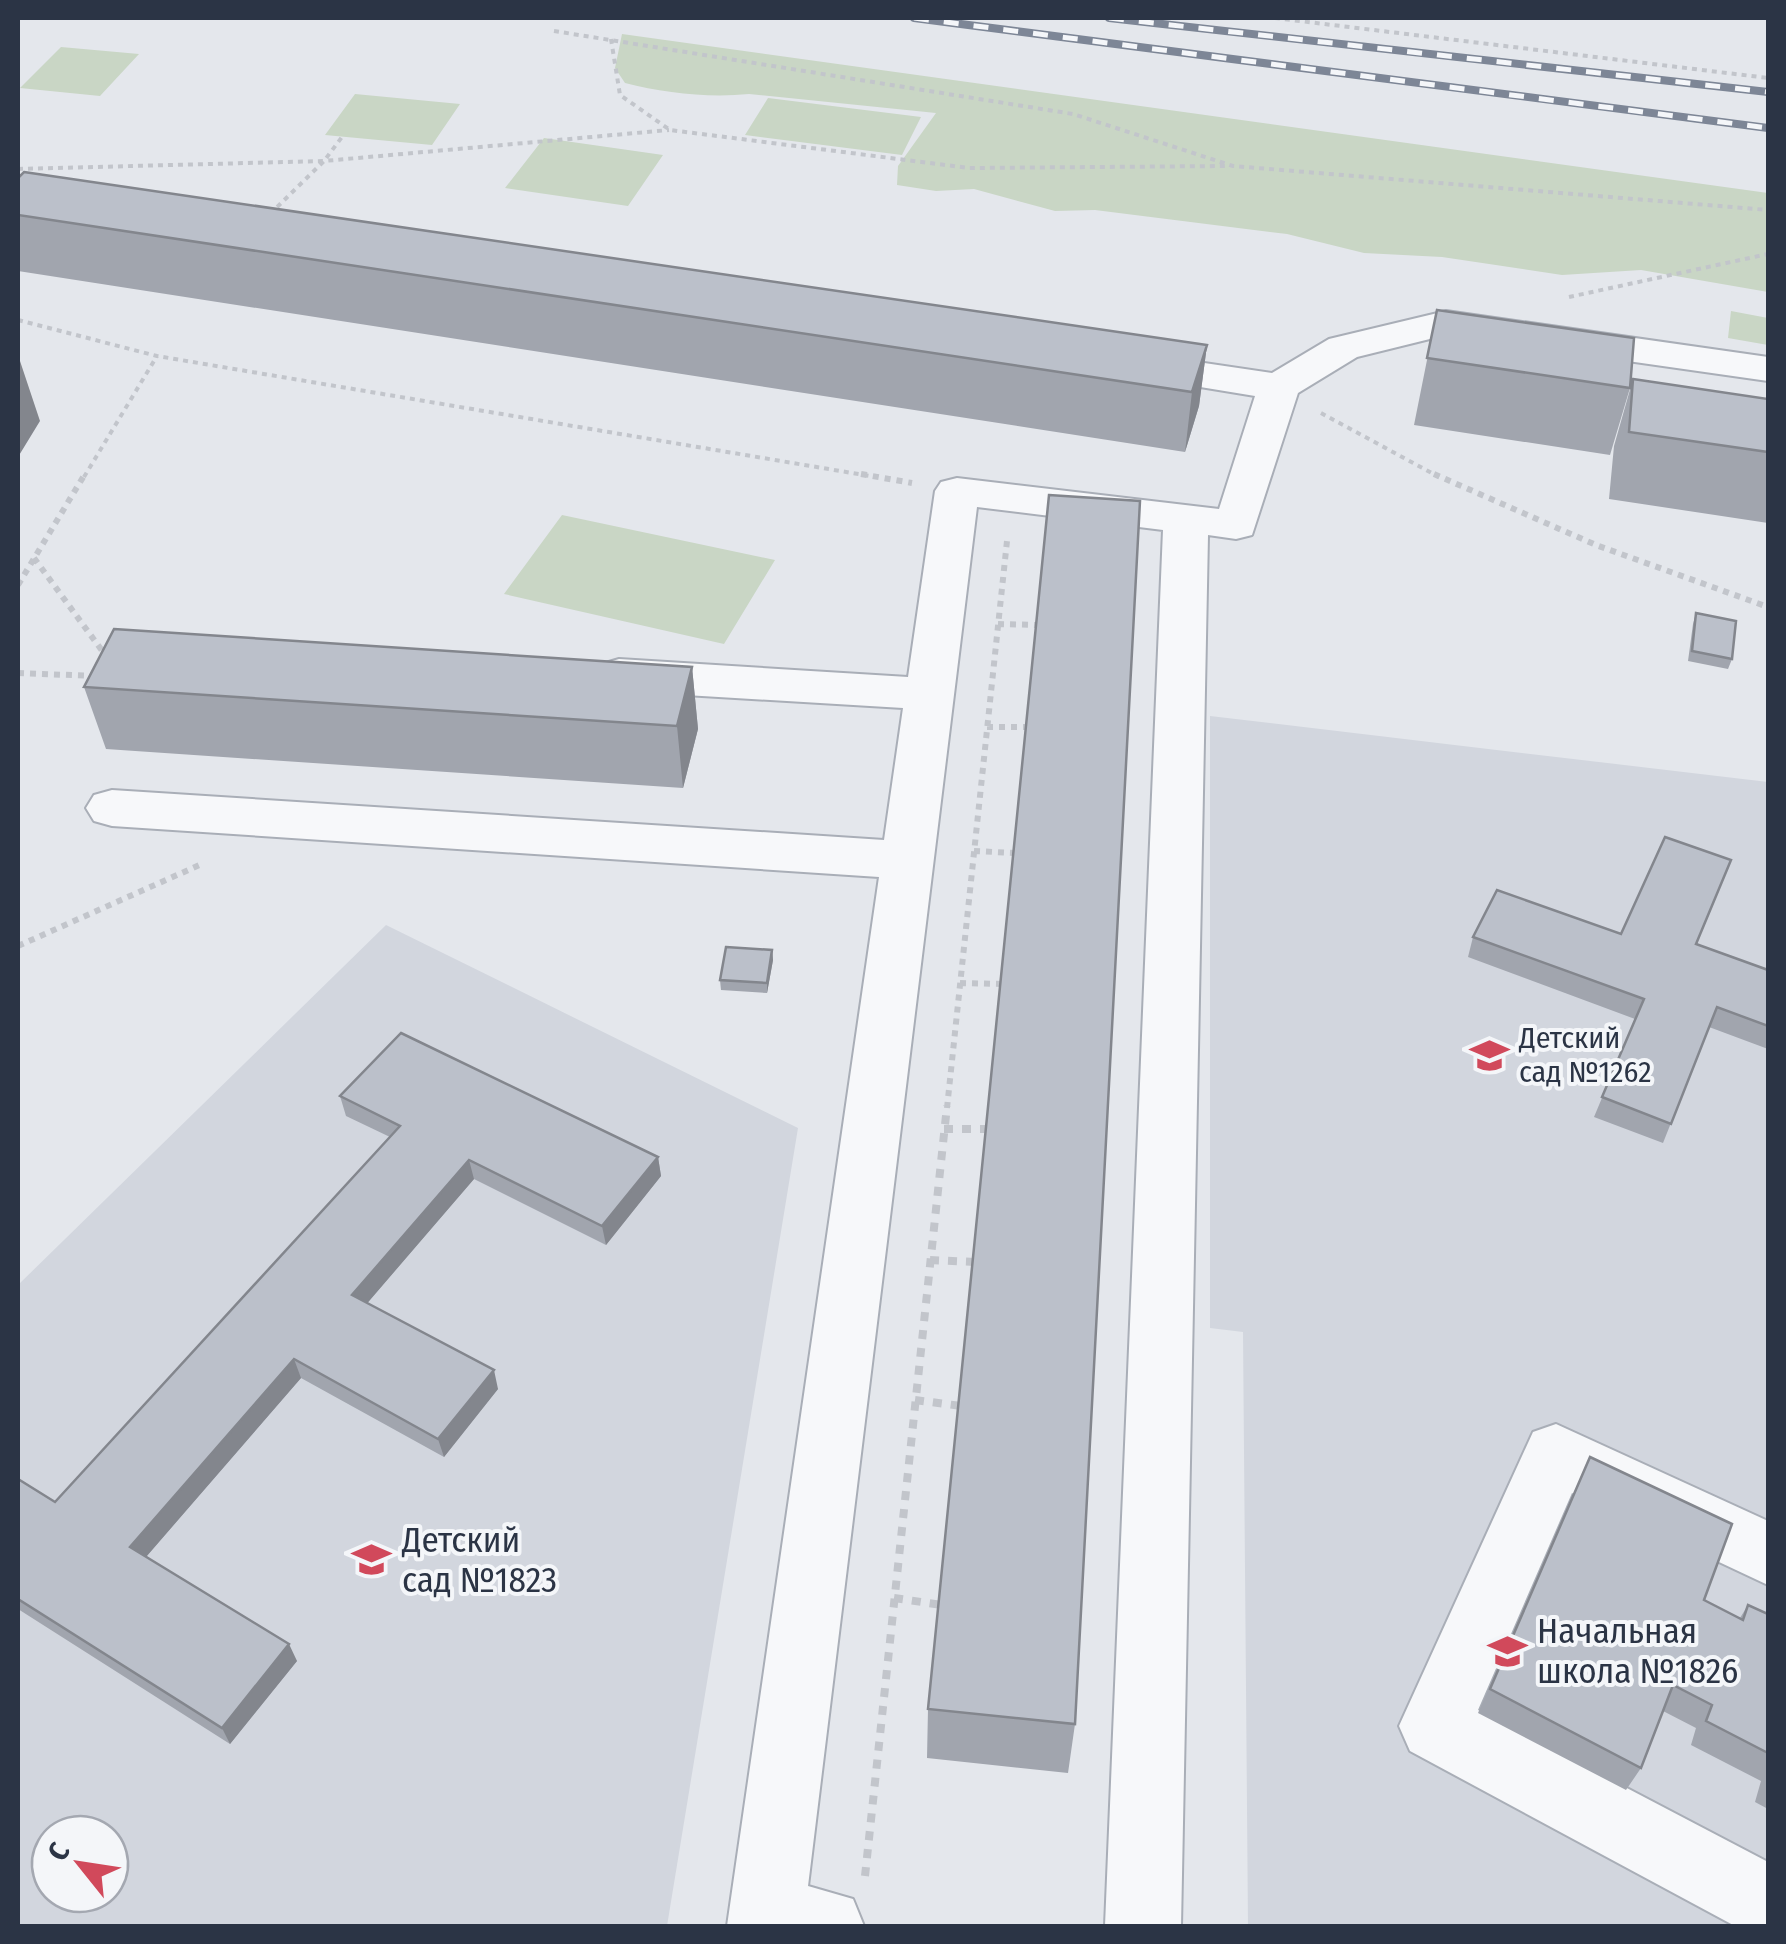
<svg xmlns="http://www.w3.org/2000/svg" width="1786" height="1944" font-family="'Fira Sans Condensed',sans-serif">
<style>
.built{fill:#d2d6de;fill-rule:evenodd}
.green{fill:#c9d6c5}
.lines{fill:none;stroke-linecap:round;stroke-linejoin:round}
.minor-casing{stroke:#a9aeb7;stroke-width:4}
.path-far2{stroke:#c2c5cb;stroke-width:4;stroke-dasharray:5 5;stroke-linecap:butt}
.path-far1{stroke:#c2c5cb;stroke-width:6;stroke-dasharray:6 6;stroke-linecap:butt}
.path{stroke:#c2c5cb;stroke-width:8;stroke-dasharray:9 9;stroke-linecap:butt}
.minor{fill:#f7f8fa;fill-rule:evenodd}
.rail-casing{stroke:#7d8696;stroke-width:8}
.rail{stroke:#f4f6f9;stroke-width:5;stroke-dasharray:15;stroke-linecap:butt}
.wall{fill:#a1a5ae}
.shaded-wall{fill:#83868d}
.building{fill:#bbc0ca;stroke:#83868d;stroke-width:2.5}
.labels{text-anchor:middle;stroke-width:8;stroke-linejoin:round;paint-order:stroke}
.poi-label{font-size:30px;fill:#2b3445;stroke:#f4f6f9;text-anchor:start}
.near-poi-label{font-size:35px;fill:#2b3445;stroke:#f4f6f9;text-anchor:start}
</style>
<rect width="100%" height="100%" fill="#e4e7ec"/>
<path class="built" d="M1210,716l558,66v1144h-520l-5,-594 -33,-4z
M386,925l412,203 -131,798h-649v-641zM50,1834h60v60h-60z"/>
<path class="green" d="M622,34l1146,159v99l-127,-22 -79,5 -120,-18 -78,-4 -77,-19 -192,-24 -40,1 -81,-22 -38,2 -39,-6 1,-19 38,-53 -187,-19c-41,4 -85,-1 -124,-11l-10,-15z
M61,47l78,7 -39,42 -80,-8z
M355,94l105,10 -28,41 -107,-10z
M768,98l153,19 -19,38 -157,-20z
M544,138l119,17 -35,51 -123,-18z
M1731,311l37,7v27l-40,-7z
M562,515l213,45 -51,84 -220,-50z"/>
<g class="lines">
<defs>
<path id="minor" d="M1446,311l322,46v24l-322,-46 -89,22 -59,36 -46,142 -16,4 -28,-4 -27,1391h-76l58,-1396 -186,-23 -169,1379 45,13 11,27h-137l152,-1049 -767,-51 -18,-5 -8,-13 8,-13 18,-5 772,50 19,-132 -284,-17 -17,-5 -7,-11 7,-11 17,-5 289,18 27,-186 6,-9 16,-4 262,31 36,-113 -140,-23 -6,-9 6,-9 15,-3 142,21 57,-34z
M1556,1424l212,97v64l-196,-92 -94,217 290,152v64h-33l-325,-175 -11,-25 134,-294z"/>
</defs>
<use href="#minor" class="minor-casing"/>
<path class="path-far2" d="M1275,18l493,60
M554,31l519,83 160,52 535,44
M611,39l9,56 50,35 299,38 258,-2
M18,169l306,-8 18,-24
M270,214l54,-53 345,-31
M1569,297l199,-43
M18,320l139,36 719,121
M1321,413l118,64
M84,477l73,-121"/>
<path class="path-far1" d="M861,474l51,9
M1434,474l162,71 172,62
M34,558l72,98
M18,585l67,-111
M998,624l40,1
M18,673l77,3
M987,727h41
M974,851l41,2
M18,946l186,-83
M960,983l42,1
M947,1108l60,-567"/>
<path class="path" d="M944,1129h44
M930,1260l45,2
M915,1400l46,6
M894,1598l48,7
M865,1876l82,-770"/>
<use href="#minor" class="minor"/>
<defs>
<path id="rail" d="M914,18l854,110
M1109,18l659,74"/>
</defs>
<use href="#rail" class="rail-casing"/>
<use href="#rail" class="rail"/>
</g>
<path class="wall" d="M18,178l1189,167 -8,61 -14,46 -1167,-181z
M1437,310l193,78 -20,67 -196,-30z
M1633,379l135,20v124l-159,-24 5,-53z
M1696,613l36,46 -4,10 -40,-8 5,-37z
M692,667l6,62 -15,59 -577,-39 -22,-62z
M1621,934l76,10 71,26v79l-59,-22 -46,116 -69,-26 41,-98 -167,-62 5,-20z
M772,950l1,10 -6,33 -46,-3 -1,-10z
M340,1096l318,61 3,19 -55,69 -132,-66 -107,124 131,86 -54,68 -143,-79 -155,179 151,104 -67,83 -212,-135v-130l37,23 335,-365 -44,-21z
M1590,1457l114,143 36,18 8,-13 20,9v195l-13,-7 6,-21 -70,-36 5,-17 -33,-17 -22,57 -15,22 -148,-77z
M928,1709l147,15 -7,49 -141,-15z"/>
<path class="shaded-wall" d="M1207,345l-8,61 -14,46 7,-60z
M20,361l20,60 -22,36v-93z
M692,667l6,62 -15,59 -6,-62z
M772,950l1,10 -6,33v-10z
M658,1157l3,19 -55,69 -4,-19z
M469,1160l5,19 -116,135 -6,-19z
M294,1359l7,19 -162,187 -9,-18z
M494,1370l4,19 -54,68 -6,-18z
M289,1644l8,17 -67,83 -8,-16z"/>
<path class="building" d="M24,172l1183,173 -15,47 -1174,-177v-37z
M1437,310l197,28 -4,50 -203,-30z
M1633,379l135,20v53l-139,-20z
M1049,495l91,6 -65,1223 -147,-15z
M1696,613l40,8 -4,38 -40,-8z
M114,629l578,38 -15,59 -593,-39z
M1665,837l66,23 -35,84 72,26v56l-51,-19 -46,117 -69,-27 42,-98 -171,-62 24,-47 124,44z
M726,947l46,3 -5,33 -47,-3z
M401,1033l257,124 -56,69 -133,-66 -117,135 142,75 -56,69 -144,-80 -164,188 159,97 -67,84 -204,-129v-120l37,23 345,-376 -60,-30z
M1590,1457l142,67 -28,76 39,20 5,-15 20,9v139l-62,-32 6,-16 -39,-20 -32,83 -151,-79z"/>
<defs>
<symbol id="school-bare" viewBox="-9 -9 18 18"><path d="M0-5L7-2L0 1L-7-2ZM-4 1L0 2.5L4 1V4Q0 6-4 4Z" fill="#d1495b" stroke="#f4f6f9" stroke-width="2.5" paint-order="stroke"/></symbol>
</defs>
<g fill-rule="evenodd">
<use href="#school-bare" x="1462" y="1028" width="55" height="55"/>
<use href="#school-bare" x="344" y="1532" width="55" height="55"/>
<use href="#school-bare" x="1480" y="1624" width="55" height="55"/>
</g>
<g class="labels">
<g class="poi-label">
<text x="1519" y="1048">Детский<tspan x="1519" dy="34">сад №1262</tspan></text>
</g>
<g class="near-poi-label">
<text x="402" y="1552">Детский<tspan x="402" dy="40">сад №1823</tspan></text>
<text x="1537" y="1643">Начальная<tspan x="1537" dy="40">школа №1826</tspan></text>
</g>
</g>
<rect width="1786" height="1944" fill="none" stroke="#2b3445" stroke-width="40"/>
<g transform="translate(80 1864) rotate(300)"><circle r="48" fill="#f4f6f9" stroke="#a4a8b1" stroke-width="2.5"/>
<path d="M0-8L18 38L0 25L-18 38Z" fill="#d1495b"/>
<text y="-15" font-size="28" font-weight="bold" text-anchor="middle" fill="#2b3445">С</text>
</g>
</svg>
